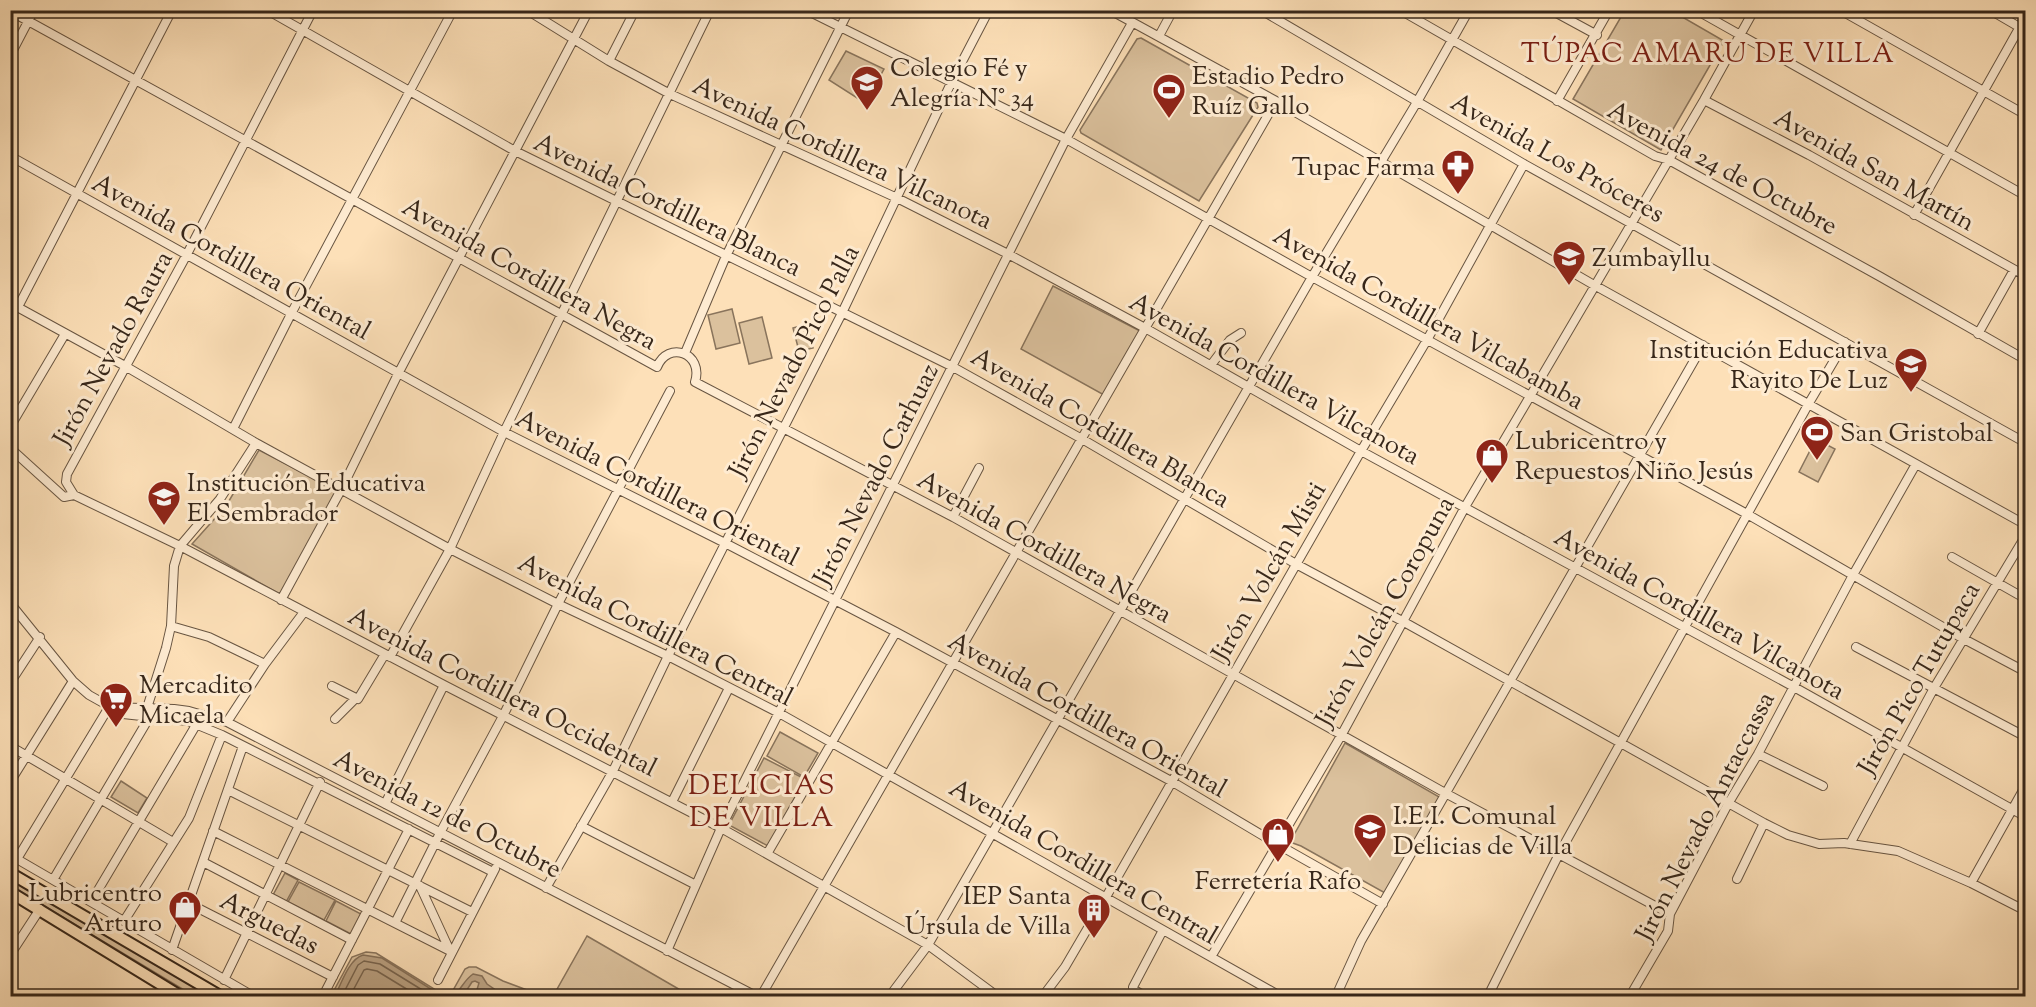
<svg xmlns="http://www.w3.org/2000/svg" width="2036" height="1007" font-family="'Sorts Mill Goudy',serif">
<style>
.green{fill:#dbc19d;stroke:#89745c;stroke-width:1.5}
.water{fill:#baa182;stroke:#867058;stroke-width:1.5}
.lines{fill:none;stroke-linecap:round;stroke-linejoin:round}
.shore{stroke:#78644e;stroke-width:1.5}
.minor-casing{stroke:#685542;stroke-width:10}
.major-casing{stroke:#37271a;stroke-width:14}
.minor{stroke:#feebd1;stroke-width:8}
.major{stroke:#fde0b8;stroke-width:10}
.labels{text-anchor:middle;stroke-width:6;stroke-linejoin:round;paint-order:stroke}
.poi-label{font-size:26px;fill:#37271a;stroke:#feebd1;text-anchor:start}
.street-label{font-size:26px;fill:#37271a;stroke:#feebd1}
.neighbourhood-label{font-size:27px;letter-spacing:1.5px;fill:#7a1f14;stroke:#feebd1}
.quarter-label{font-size:28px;letter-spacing:1.5px;fill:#7a1f14;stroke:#feebd1}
</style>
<rect width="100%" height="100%" fill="#fde0b8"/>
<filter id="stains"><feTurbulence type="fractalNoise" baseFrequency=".00333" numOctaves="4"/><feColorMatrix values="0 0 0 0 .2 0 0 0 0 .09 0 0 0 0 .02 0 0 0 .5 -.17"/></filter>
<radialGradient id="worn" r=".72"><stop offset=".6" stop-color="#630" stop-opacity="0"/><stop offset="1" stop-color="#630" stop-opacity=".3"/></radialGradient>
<path class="green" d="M1625,10l47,1 52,30 -63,109 -88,-51z
M1141,38l116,65 1,4 -59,94 -118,-68 -1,-3 57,-91z
M846,51l38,18 -19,34 -36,-23z
M1053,286l87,45 -36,64 -83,-46z
M732,309l8,34 -24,6 -8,-34z
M762,317l10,41 -23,6 -10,-41z
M807,324l6,24 -14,3 -6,-23z
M1816,439l19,10 -17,33 -19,-10z
M259,450l79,41 -57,104 -89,-51 34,-38z
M780,732l38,21 -14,24 -37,-21z
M1345,743l96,55 -56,95 -84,-47 -11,-4z
M764,758l41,21 -37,67 -39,-21z
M121,781l26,17 -9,15 -27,-16z
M285,873l13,7 -12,22 -13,-7z
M10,876l202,120h-18l-183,-110z
M299,882l36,18 -11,20 -36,-18z
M336,901l25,13 -10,20 -25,-13z
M587,936l102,59 -1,1h-122l-10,-5z
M366,952l10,1 66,41 10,-2 13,-23 4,-2h7l27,14 40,15h-212l21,-39z"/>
<path class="water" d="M363,955l19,3 60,38h-107c6,-12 14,-37 28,-41z
M473,974l9,2 5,8 13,9v3h-25l4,-13 -4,-2 -3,1 -9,14h-10c8,-6 11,-16 20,-22z"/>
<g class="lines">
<path class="shore" d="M342,996l16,-31 6,-4 16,3 52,32
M350,996l14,-26 3,-1 10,2 41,25"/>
<defs>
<path id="minor" d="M267,10l248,141 438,216 129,72 214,125 108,58 360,201 24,12 31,9 25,-1 54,8 73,32 55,28
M313,10l-127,246 -119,218 -1,8 8,13 106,51 264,139 277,143 207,117 69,51
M527,10l82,51 61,33 227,104 111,56 137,74 216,123 433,236 232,130
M806,10l260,129 246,138 435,237 215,124 64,34
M1110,10l166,91 318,184 432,240
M1261,10l263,154 502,279
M1400,10l255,146 14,4 210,116 147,84
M1551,10l46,25
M1696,10l330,186
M1840,10l186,105
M1990,10l36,21
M10,11l647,356c11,-27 47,-14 38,15l258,135 494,277 223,120
M1159,36l14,-26
M10,56l24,-46
M609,61l26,-51
M1704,100l105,55 217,121
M1557,101l52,-91
M10,156l494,276 221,111 171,89 275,149 106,63 106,60
M1914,215l112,-199
M10,303l115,63 131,77 194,106 108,55 110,52 111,57 501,283
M18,307l154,-297
M1978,334l36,-64
M685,353l41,-97 123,-246
M1211,365l19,-25 11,-7
M10,427l55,-93
M233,429l59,-117 161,-302
M10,448l54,49 10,-2
M953,517l26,-49
M1952,557l74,42
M281,600l61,-112 56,-114 191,-364
M10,603l63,78 16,14 34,19 65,7 34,14 271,137
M171,626l38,11 56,27
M1856,647l170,90
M390,657l60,-108 54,-117 206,-422
M10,683l30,-46
M332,686l26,13 27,-45
M109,707l65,2 15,2 38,11 529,274
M147,708l19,-60 5,-22 3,-60 6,-20 40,-47 36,-56
M335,719l21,-21
M227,722l38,-58 39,-52
M10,746l163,96
M1758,754l65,32
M10,782l63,-101
M228,790l244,122
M672,802l57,-114
M385,804l59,-119
M581,826l115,59
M213,831l239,121
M1850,844l84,-156 92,-153
M767,854l129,-222
M10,855l243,141
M17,859l92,-152
M203,862l149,78
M1737,879l27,-56
M53,880l96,-162
M1971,883l55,-98
M420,886l30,65
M546,888l67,-117 55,-115 174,-343 110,-232 37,-71
M91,902l108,-182
M188,903l145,74
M124,921l65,-103 33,-83
M395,923l45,-90 63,-117 55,-112 112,-213
M172,950l71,-204
M667,951l54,-123 345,-689 66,-116
M10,955l30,-46
M1211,957l131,-223 123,-227 239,-407 50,-90
M224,980l96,-198
M438,980l57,-111
M892,993l36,-48 384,-668 105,-175 52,-92
M323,996l86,-167
M761,996l515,-895
M1043,996l22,-29 41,-70 255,-446 66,-111 97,-176
M1145,996l-11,-6 -1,-3 30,-57
M1336,996l25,-55 342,-596
M1488,996l71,-142 250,-451 36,-61
M1630,996l38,-65 2,-17 58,-110 30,-50 95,-179 63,-111"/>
<path id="major" d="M10,873l210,123
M10,892l170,104"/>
</defs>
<use href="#minor" class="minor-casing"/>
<use href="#major" class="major-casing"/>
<use href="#minor" class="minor"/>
<use href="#major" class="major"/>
</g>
<defs>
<symbol id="school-pin" viewBox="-11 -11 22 30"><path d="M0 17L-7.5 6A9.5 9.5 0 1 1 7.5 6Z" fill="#8f2418" stroke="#feebd1"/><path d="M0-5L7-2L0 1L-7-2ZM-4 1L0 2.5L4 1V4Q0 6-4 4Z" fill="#fff"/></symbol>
<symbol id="stadium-pin" viewBox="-11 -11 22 30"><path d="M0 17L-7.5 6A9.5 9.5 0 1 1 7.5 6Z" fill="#8f2418" stroke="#feebd1"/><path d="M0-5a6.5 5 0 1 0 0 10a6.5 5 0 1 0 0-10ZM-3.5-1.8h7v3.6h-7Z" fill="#fff"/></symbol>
<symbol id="pharmacy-pin" viewBox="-11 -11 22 30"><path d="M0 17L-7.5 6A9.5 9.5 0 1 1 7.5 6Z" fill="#8f2418" stroke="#feebd1"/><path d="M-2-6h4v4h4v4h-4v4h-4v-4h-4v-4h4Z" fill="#fff"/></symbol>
<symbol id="shop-pin" viewBox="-11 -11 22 30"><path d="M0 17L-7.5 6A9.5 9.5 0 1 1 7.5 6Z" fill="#8f2418" stroke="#feebd1"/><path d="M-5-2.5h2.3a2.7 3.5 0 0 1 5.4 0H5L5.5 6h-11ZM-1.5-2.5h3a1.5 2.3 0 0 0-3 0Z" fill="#fff"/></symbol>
<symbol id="supermarket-pin" viewBox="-11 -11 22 30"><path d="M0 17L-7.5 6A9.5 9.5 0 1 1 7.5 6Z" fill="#8f2418" stroke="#feebd1"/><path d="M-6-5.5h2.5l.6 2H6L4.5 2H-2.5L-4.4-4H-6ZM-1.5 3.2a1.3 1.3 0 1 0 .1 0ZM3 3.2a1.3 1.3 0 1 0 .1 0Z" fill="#fff"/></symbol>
<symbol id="building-pin" viewBox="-11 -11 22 30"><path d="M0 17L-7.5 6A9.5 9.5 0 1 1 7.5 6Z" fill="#8f2418" stroke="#feebd1"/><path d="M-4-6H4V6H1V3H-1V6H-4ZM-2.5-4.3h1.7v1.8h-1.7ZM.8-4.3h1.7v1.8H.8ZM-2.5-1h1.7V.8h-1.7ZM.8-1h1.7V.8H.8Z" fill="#fff"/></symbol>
</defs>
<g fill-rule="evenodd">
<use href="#school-pin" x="848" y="63" width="38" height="52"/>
<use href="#stadium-pin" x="1150" y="71" width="38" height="52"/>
<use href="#pharmacy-pin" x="1439" y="147" width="38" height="52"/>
<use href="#school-pin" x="1550" y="238" width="38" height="52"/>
<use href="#school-pin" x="1892" y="345" width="38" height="52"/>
<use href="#stadium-pin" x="1798" y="413" width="38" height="52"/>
<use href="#shop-pin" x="1473" y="436" width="38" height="52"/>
<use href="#school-pin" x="145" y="478" width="38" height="52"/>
<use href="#supermarket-pin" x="97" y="680" width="38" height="52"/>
<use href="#school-pin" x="1351" y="811" width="38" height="52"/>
<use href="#shop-pin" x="1259" y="815" width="38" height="52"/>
<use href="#shop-pin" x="166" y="888" width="38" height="52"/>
<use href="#building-pin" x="1075" y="891" width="38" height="52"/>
</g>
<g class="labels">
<g class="poi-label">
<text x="890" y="76">Colegio Fé y<tspan x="890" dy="30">Alegría N° 34</tspan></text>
<text x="1192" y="84">Estadio Pedro<tspan x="1192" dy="30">Ruíz Gallo</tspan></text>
<text x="1435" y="175" text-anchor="end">Tupac Farma</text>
<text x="1592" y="266">Zumbayllu</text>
<text x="1888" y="358" text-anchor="end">Institución Educativa<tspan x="1888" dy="30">Rayito De Luz</tspan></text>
<text x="1840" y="441">San Gristobal</text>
<text x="1515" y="449">Lubricentro y<tspan x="1515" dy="30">Repuestos Niño Jesús</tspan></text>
<text x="187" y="491">Institución Educativa<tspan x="187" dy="30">El Sembrador</tspan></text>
<text x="139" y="693">Mercadito<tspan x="139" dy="30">Micaela</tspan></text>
<text x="1393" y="824">I.E.I. Comunal<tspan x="1393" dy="30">Delicias de Villa</tspan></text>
<text x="1278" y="889" text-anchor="middle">Ferretería Rafo</text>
<text x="162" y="901" text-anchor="end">Lubricentro<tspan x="162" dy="30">Arturo</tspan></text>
<text x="1071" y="904" text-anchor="end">IEP Santa<tspan x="1071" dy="30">Úrsula de Villa</tspan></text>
</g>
<g class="street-label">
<text transform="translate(843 152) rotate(25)" y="9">Avenida Cordillera Vilcanota</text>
<text transform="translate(1558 157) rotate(29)" y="9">Avenida Los Próceres</text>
<text transform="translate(1723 167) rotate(28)" y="9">Avenida 24 de Octubre</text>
<text transform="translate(1875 169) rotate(29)" y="9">Avenida San Martín</text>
<text transform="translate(668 204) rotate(26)" y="9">Avenida Cordillera Blanca</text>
<text transform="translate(232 256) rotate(29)" y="9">Avenida Cordillera Oriental</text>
<text transform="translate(530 273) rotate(29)" y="9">Avenida Cordillera Negra</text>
<text transform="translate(1429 317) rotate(29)" y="9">Avenida Cordillera Vilcabamba</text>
<text transform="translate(112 348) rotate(-61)" y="9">Jirón Nevado Raura</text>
<text transform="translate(793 361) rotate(-63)" y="9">Jirón Nevado Pico Palla</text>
<text transform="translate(1275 378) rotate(29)" y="9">Avenida Cordillera Vilcanota</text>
<text transform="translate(1101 427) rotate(30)" y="9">Avenida Cordillera Blanca</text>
<text transform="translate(875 474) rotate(-63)" y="9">Jirón Nevado Carhuaz</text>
<text transform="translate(658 487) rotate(27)" y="9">Avenida Cordillera Oriental</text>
<text transform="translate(1045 546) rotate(29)" y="9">Avenida Cordillera Negra</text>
<text transform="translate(1268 571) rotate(-60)" y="9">Jirón Volcán Misti</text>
<text transform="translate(1384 611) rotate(-61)" y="9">Jirón Volcán Coropuna</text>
<text transform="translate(1700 613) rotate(29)" y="9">Avenida Cordillera Vilcanota</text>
<text transform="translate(656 629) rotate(27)" y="9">Avenida Cordillera Central</text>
<text transform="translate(1918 678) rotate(-60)" y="9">Jirón Pico Tutupaca</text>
<text transform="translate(503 691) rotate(27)" y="9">Avenida Cordillera Occidental</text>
<text transform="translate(1088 714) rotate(29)" y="9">Avenida Cordillera Oriental</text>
<text transform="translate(448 813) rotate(27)" y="9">Avenida 12 de Octubre</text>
<text transform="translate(1704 816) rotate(-63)" y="9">Jirón Nevado Antaccassa</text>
<text transform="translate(1084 861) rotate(30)" y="9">Avenida Cordillera Central</text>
<text transform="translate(270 922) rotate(27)" y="9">Arguedas</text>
</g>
<g class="neighbourhood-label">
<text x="1708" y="62">TÚPAC AMARU DE VILLA</text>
</g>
<g class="quarter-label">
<text x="762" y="794">DELICIAS<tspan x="762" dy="32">DE VILLA</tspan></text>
</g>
</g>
<rect width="2036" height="1007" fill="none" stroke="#fde0b8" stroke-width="36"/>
<rect x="12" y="12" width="2012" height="983" fill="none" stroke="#37271a" stroke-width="3"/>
<rect x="18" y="18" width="2000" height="971" fill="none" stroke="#37271a" stroke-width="1.5"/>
<rect width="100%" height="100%" filter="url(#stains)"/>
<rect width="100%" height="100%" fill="url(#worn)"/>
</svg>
